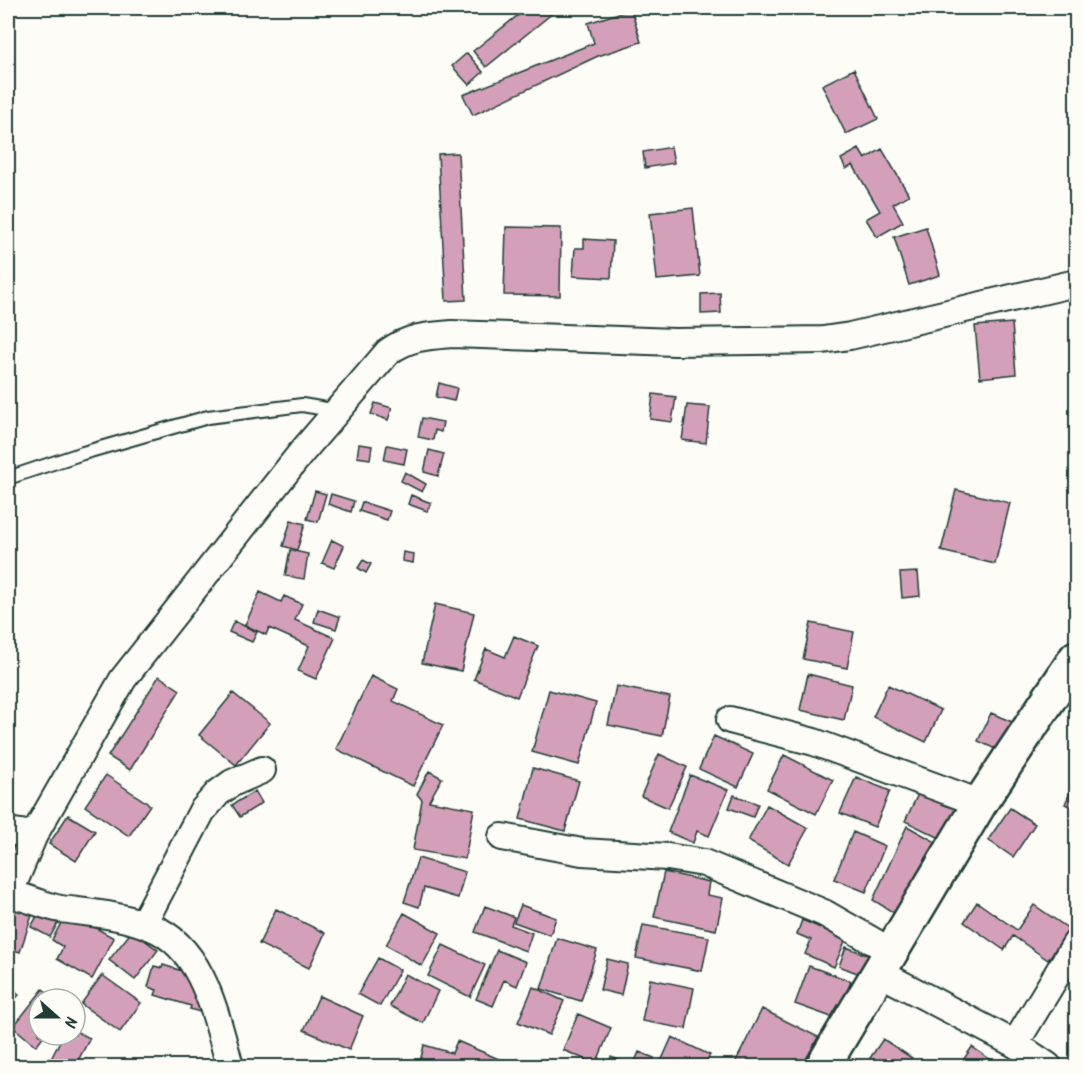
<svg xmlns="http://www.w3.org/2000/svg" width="1084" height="1074" font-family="Kalam,sans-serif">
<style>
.building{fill:#d49fb9;stroke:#1f3d34;stroke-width:1.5}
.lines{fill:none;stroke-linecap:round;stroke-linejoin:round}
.lane-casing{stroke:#1f3d34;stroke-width:16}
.street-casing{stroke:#1f3d34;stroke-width:30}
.secondary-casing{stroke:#1f3d34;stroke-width:38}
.lane{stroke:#fdfcf7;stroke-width:12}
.street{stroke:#fdfcf7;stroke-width:26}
.secondary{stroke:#fdfcf7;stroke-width:33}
</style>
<rect width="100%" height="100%" fill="#fdfcf7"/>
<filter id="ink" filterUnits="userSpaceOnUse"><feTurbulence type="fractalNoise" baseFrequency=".0167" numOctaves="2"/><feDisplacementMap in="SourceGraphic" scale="12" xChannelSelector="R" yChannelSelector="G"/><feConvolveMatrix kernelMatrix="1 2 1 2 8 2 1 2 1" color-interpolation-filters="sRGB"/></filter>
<g filter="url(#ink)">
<path class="building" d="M527,8h32l-73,59 -13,-16z
M631,9l10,33 -43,14 -125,59 -10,-20 131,-52 -6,-20z
M467,53l16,19 -14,13 -17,-19z
M854,69l24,50 -32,15 -24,-49z
M671,147l3,16 -29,5 -2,-16z
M859,149l6,10 17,-10 27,46 -16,9 10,18 -26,15 -11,-18 14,-8 -27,-46 -7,4 -5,-10z
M458,153l8,147 -20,1 -8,-147z
M693,208l7,68 -43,4 -7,-67z
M506,227l55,1 -1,68 -56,-1z
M926,227l14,48 -31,10 -15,-48z
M584,239l29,2 -2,37 -38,-2 2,-28h9z
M720,293l1,20 -20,1v-20z
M1012,323l4,51 -36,4 -5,-52z
M439,383l18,5 -3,13 -18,-4z
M653,394l23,3 -4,25 -22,-3z
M375,403l17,5 -4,12 -17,-6z
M687,405l23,2 -4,36 -24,-3z
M422,418l21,4 -2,10 -6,-2 -2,10 -15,-3z
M359,444l13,2 -2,13 -13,-2z
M387,445l20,4 -3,15 -20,-4z
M429,450l15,4 -6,22 -14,-4z
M405,472l21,12 -4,8 -21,-11z
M956,490l54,13 -15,61 -54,-13z
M315,491l11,3 -8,28 -11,-3z
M331,494l23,7 -3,11 -23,-8z
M411,495l20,8 -4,8 -19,-7z
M362,502l28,9 -3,9 -28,-9z
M291,520l14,4 -8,26 -14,-4z
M332,540l12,6 -10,22 -12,-5z
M290,550l18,4 -4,25 -19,-3z
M403,552l11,2 -1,9 -11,-2z
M363,560l8,4 -5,9 -8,-5z
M918,572l2,24 -18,2 -2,-25z
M260,592l21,10 3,-6 18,8 -7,16 40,18 -19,41 -18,-8 11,-25 -40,-18 -3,7 -21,-10z
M435,604l39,9 -13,58 -39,-8z
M318,609l22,8 -4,12 -22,-7z
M234,621l23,11 -5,10 -23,-10z
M811,623l43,9 -7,36 -44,-9z
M514,636l24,10 -21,51 -43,-18 12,-30 19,8z
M808,674l44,11 -8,35 -44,-10z
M159,676l21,14 -50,80 -22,-14z
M371,676l27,13 -5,12 50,24 -30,61 -77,-37z
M888,685l53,25 -15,32 -53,-25z
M616,686l54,11 -8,39 -54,-11z
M549,690l47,13 -17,62 -47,-13z
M233,693l37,30 -34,42 -37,-30z
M991,713l26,11 -13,29 -26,-12z
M714,736l39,18 -15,33 -39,-18z
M659,754l28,13 -19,41 -27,-12z
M784,755l49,25 -17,34 -49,-25z
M533,768l46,13 -14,50 -45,-12z
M429,771l13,7 -13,23 45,8 -9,50 -52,-9 9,-50 -5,-6z
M106,775l44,30 -21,31 -44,-30z
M690,775l38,15 -19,46 -12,-5 -4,12 -25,-11z
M856,777l34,14 -15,36 -35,-14z
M1076,778v31l-11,-5z
M923,784l39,18 -18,38 -39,-19z
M255,791l7,12 -22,14 -8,-12z
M734,795l24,9 -5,13 -24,-9z
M767,805l41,23 -20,36 -40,-23z
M1010,808l25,16 -22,33 -25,-17z
M68,815l27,16 -19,30 -27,-17z
M907,826l34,19 -42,71 -26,-16z
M853,832l32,14 -19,46 -32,-13z
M418,858l47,14 -7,26 -34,-10 -5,19 -15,-5z
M664,872l45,10 -2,13 16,3 -7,32 -62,-13z
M977,902l40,28 17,-25 35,24 -21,31 -35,-24 -9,14 -40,-28z
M8,904l25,8 -13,40 -12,-4z
M521,905l35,13 -6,17 -36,-13z
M485,906l29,11 -3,8 21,8 -6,18 -51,-19z
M41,909l19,10 -10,18 -19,-10z
M276,909l49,24 -16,35 -50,-24z
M67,912l47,26 -22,41 -35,-20 6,-12 -11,-7z
M404,913l36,20 -18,33 -36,-21z
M802,920l44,19 -12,28 -29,-13 6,-14 -14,-6z
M643,925l66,12 -7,34 -66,-13z
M132,931l26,19 -23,30 -26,-20z
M557,938l40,12 -16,51 -40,-12z
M443,945l42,20 -15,32 -42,-21z
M846,947l27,10 -8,19 -26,-10z
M497,950l29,12 -9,24 -13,-6 -11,26 -17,-7z
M378,958l22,12 -20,36 -22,-12z
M607,959l21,5 -7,31 -21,-5z
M163,965l32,10 11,16 -6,21 -10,-3 1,-3 -36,-11 2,-5 -9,-3 6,-21 8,2z
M809,966l42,15 -14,38 -42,-15z
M405,974l33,17 -15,32 -33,-17z
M102,975l39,28 -21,29 -39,-28z
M650,979l44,9 -8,41 -44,-8z
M8,982l11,13 -11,11z
M533,987l31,14 -15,34 -31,-13z
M43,989l12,10h-16v36h5l-8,11 -23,-19z
M319,996l44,20 -14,34 -45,-20z
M762,1009l56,28 -15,29h-61l-7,-3z
M578,1014l33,14 -15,36 -33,-14z
M75,1031l15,7 -15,28h-24l-3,-1 15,-30h12z
M672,1037l38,18 -6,11h-45z
M883,1039l29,19 -5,8h-36l-5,-2z
M457,1041l58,25h-96l5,-21 28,8z
M972,1047l28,19h-41z
M639,1052l15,6 -4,8h-43l4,-9 22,9z"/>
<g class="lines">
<defs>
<path id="lane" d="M8,478l75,-25 125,-36 94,-12 36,6"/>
<path id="street" d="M730,720l84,22 166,61
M8,831l26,4
M502,837l80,15 86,5 36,6 120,50 68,39
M8,894c17,2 35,12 53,15 30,4 62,6 90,18 53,21 65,91 79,139
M9,894l25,-59 89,-156 178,-226 87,-101c20,-15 39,-16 64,-18l223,8 148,-2 27,-4 226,-53
M143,924l59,-113 16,-18 14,-10 30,-13
M880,973l135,71 33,22
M1015,1044l61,-101"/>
<path id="secondary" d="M823,1066l157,-263 96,-145"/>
</defs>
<use href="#lane" class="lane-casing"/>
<use href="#street" class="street-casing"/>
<use href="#secondary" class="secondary-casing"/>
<use href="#lane" class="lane"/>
<use href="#street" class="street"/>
<use href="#secondary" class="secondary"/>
</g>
</g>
<rect width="1084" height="1074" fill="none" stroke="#fdfcf7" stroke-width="30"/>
<rect x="15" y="15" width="1054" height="1044" fill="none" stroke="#1f3d34" stroke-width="2" filter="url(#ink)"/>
<g transform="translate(57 1017) rotate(111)"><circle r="28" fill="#fdfcf7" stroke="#a4b0a9" stroke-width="1.5"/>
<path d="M0-4.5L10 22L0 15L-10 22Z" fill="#1f3d34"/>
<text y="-9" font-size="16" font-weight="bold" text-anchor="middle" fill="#1f3d34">N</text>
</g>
</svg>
